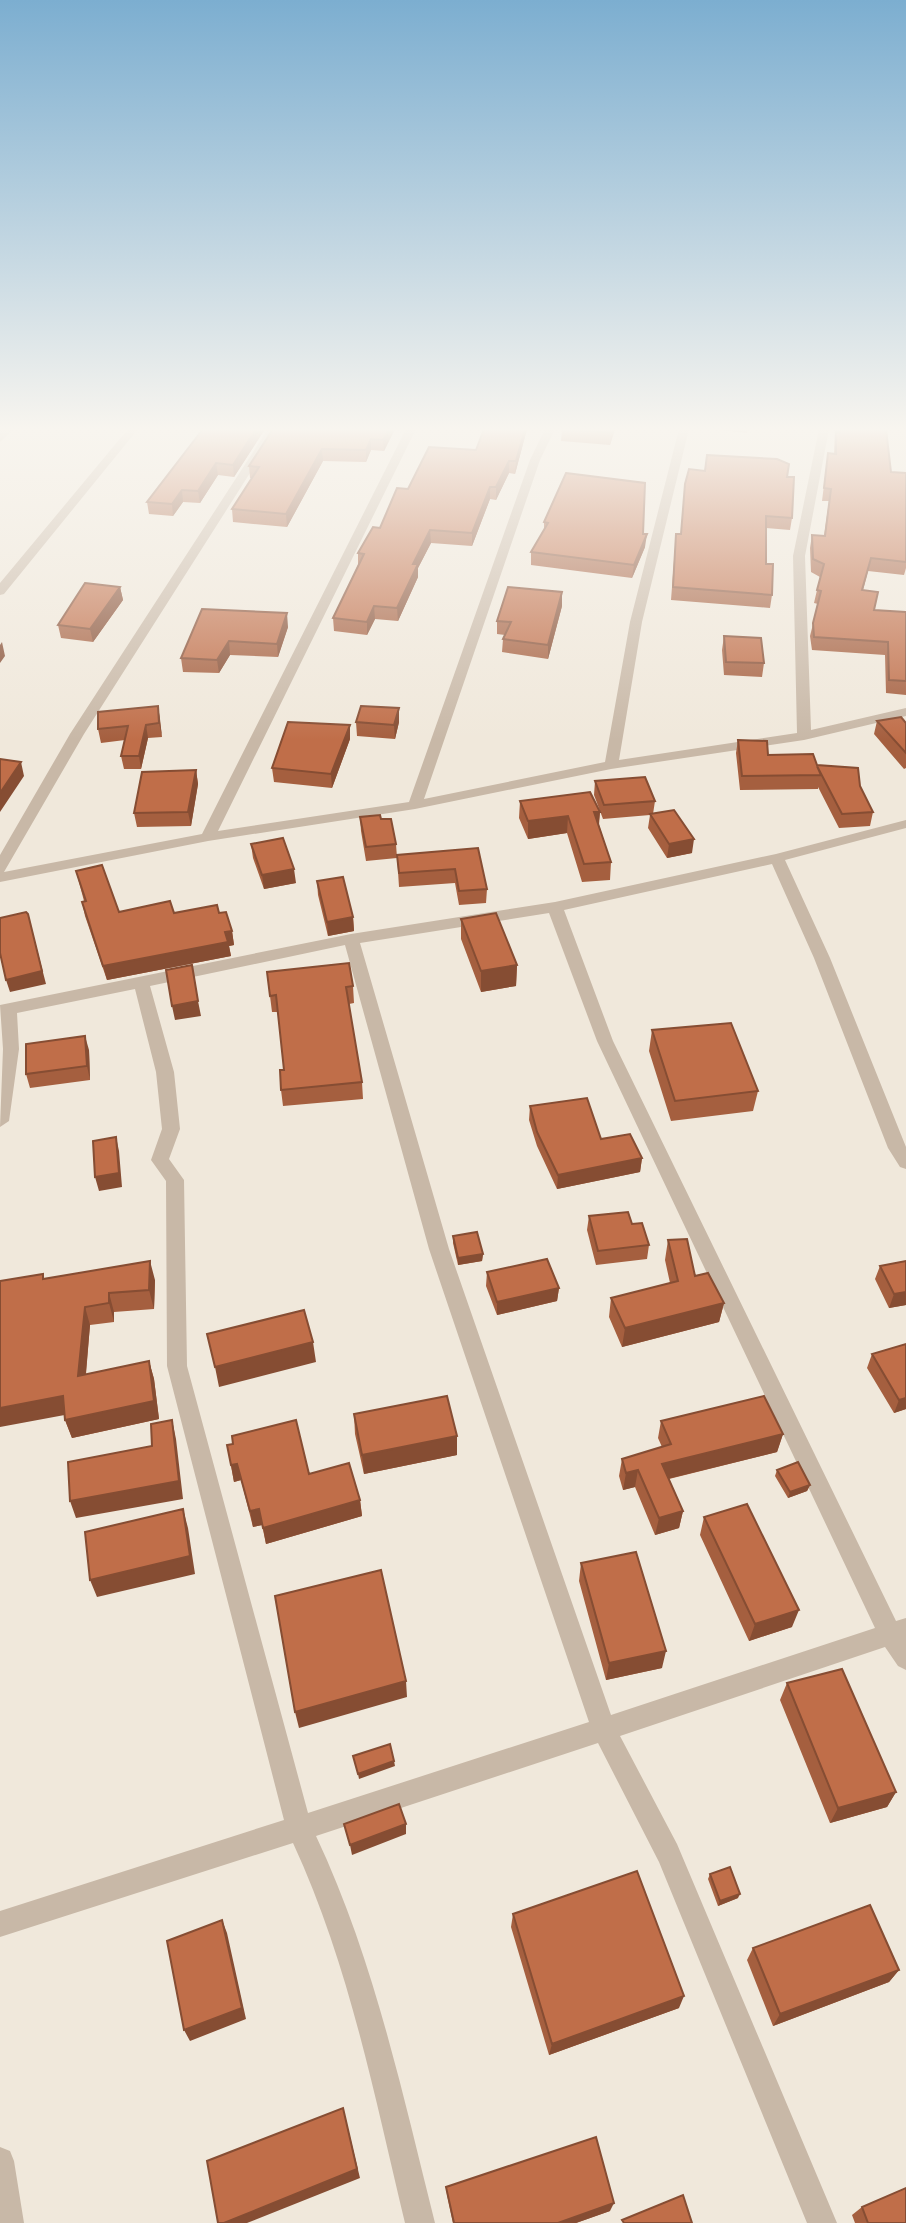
<svg xmlns="http://www.w3.org/2000/svg" width="906" height="2223" font-family="'DM Sans',sans-serif">
<style>
.lines{fill:none;stroke-linecap:round;stroke-linejoin:round}
.minor{fill:#c8b8a7;fill-rule:evenodd}
.wall{fill:#a55f3f}
.shaded-wall{fill:#864d33}
.building{fill:#c06e49;stroke:#864d33;stroke-width:2}
</style>
<rect width="100%" height="100%" fill="#f0e8db"/>
<g class="lines">
<path class="minor" d="M3,429h11l-14,13v-9z
M128,429h10l-134,165 -4,1v-12z
M268,429h10l-194,305 -80,138 198,-38 204,-405h10l-198,402 191,-29 121,-342 15,-31h10l-15,31 -116,339 181,-37 25,-140 49,-193h10l-47,193 -23,138 178,-27 -4,-177 26,-127h10l-24,127 6,174 95,-22v8l-102,24 -193,29 -196,40 -207,32 -208,41v-27l70,-121z
M906,820v8l-121,32 45,98 76,189v22l-6,-2 -12,-19 -74,-190 -42,-94 -208,46 49,131 283,580 10,-3v52l-8,-4 -13,-19 -265,89 57,108 160,379h-30l-148,-361 -61,-119 -282,93c58,123 86,256 119,387h-30c-31,-129 -56,-259 -112,-380l-293,94v-26l284,-91 -117,-454 -1,-185 -15,-21 11,-31 -6,-57 -21,-83 -118,24 2,36 -10,72 -9,6 3,-78 -3,-44 351,-71 204,-32 221,-48zM549,913l48,128 278,587 -264,87 -162,-466 -89,-306zM345,945l84,304 160,473 -281,91 -121,-447 -3,-186 -15,-21 11,-30 -6,-57 -24,-86z
M0,2147l10,4 4,10 10,62h-24z"/>
</g>
<path class="wall" d="M203,429h62l-31,48 -16,-2 -18,28 -17,-1 -10,14 -24,-2 -2,-12z
M273,429h122l-11,22 -13,-1 -5,12 -43,-1 -36,66 -54,-5 -1,-13 20,-31h-2l-1,-12z
M527,429l-12,45 -6,-1 -13,27 -6,-1 -18,47 -41,-3 -13,25v9l-20,44 -23,-2 -8,16 -33,-4 -1,-13 25,-53v-12l22,-25 28,-39 68,-39z
M562,429h53l-5,16 -49,-4z
M711,429h37l-1,4z
M835,429h51l5,43 15,1v95l-2,7 -36,-4 -5,19 11,20 32,2v83l-20,-2 -1,-38 -73,-5 -2,-14 8,-32 -4,-1 6,-26 -9,-5 -1,-24 2,-13 12,1 5,-35h-7l6,-48 6,1z
M787,477l5,41 -2,12 -24,-2v36l6,31 -2,13 -99,-8 5,-66h5z
M544,522l99,12 2,13 -13,31 -101,-13v-13l13,-21z
M120,587l3,13 -30,42 -32,-4 -3,-13z
M562,606l-14,53 -46,-7 1,-13 2,-4 -8,-1v-13z
M202,609l86,18 -10,30 -48,-2 -11,18 -36,-1 -2,-14z
M724,636l40,27 -2,14 -38,-2 -2,-25z
M158,706l4,31 -14,1 -7,31h-17l-3,-13 4,-16 -24,3 -3,-14z
M399,708v14l-4,17 -38,-3 -1,-14z
M877,721l29,2v45l-2,1 -30,-35z
M350,725v14l-18,49 -58,-6 -2,-14z
M738,740l30,15 49,10 43,21 13,26 -3,14 -31,2 -21,-41v2l-78,1 -4,-37z
M196,770l2,14 -7,42 -54,1 -3,-14z
M595,781l60,20 -2,13 39,39 -25,5 -19,-30 2,-13 -47,4 -9,-24z
M520,801l80,11 -1,13 12,37 -1,18 -28,2 -15,-49 -39,6 -9,-21z
M360,817l21,2 15,25 1,14 -31,3 -5,-30z
M251,844l45,39 -32,6 -11,-31z
M478,848l9,41 -1,14 -27,2 -4,-22 -56,4 -2,-32z
M76,871l43,41 100,1 13,18 2,14 -5,1 2,10 -124,24 -22,-64 -3,-14 2,-1z
M317,881l36,36 1,14 -26,5 -10,-41z
M461,919l56,46 -1,21 -35,6 -20,-53z
M267,972l86,14 1,17 -5,1 13,78 1,17 -80,7 -2,-16 3,-20 -6,-58h-6z
M652,1030l106,61 -5,20 -82,10 -22,-70z
M89,1050l1,30 -60,8 -4,-14z
M530,1106l112,52 -2,14 -83,17 -20,-43 -8,-26z
M589,1216l43,8 17,21 -2,14 -51,6 -9,-35z
M453,1236l30,18 -1,7 -24,4 -5,-22z
M668,1240l27,36 29,27 -5,19 -97,25 -13,-30 2,-19 59,-15 -5,-23z
M880,1266l26,39 -17,3 -14,-29z
M487,1272l72,16 -2,13 -60,14 -11,-29z
M44,1279l111,1 -1,29 -40,3v10l-24,3 -4,49 63,-13 5,18 5,40 -87,19 -7,-18z
M906,1344v65l-12,4 -27,-45 5,-14z
M354,1414l103,41 -93,19 -9,-40z
M661,1421l122,13 -6,18 -108,27 14,32 -4,17 -24,7 -20,-48 -12,3 -4,-14 3,-17 40,-12 -4,-9z
M227,1445l82,29 51,26 2,16 -96,28 -4,-19 -9,2 -12,-47 -7,2z
M777,1470l33,15 -3,6 -19,7 -13,-22z
M704,1517l88,110 -43,14 -49,-106z
M581,1563l81,105 -56,12 -27,-99z
M787,1683l109,109 -9,15 -57,16 -50,-123z
M710,1874l28,24 -20,8 -10,-27z
M513,1914l166,94 -130,47 -38,-128z
M753,1948l146,22 -10,12 -116,44 -26,-66z
M446,2187l164,24 -34,12h-123l-6,-28z
M862,2207l44,16h-51l-3,-8z"/>
<path class="shaded-wall" d="M256,429h9l-31,48 -1,-12z
M389,429h6l-11,22 -1,-11z
M525,429h2l-12,45 1,-13z
M612,429h3l-5,16 1,-12z
M371,439v11l-5,12v-12z
M322,449l1,12 -36,66 -1,-13z
M509,461v12l-13,27v-13z
M216,463l2,12 -18,28 -2,-12z
M490,487v12l-18,47v-13z
M182,490l1,12 -10,14 -1,-12z
M430,530l1,13 -13,25v9l-20,44 -1,-13 16,-44z
M647,534l-2,13 -13,31 2,-13z
M120,587l3,13 -30,42 -3,-13z
M562,592v14l-14,53v-14z
M374,606l1,13 -8,16v-13z
M287,613l1,14 -10,30 -1,-13z
M229,641l1,14 -11,18 -2,-13z
M2,642l3,14 -5,7v-18z
M158,706l2,13 2,18 -3,-14z
M399,708v14l-4,17 -1,-14z
M146,725l2,13 -7,31 -2,-13z
M350,725v14l-18,49 -1,-14z
M21,762l3,14 -24,36v-19z
M196,770l2,14 -7,42 -3,-14z
M594,812h6l-2,17z
M568,816l-1,17 -39,6v-18z
M694,839l-2,14 -25,5 2,-14z
M294,869l2,14 -32,6 -2,-14z
M28,914l18,70 -36,8 -4,-12z
M353,917l1,14 -26,5 -1,-14z
M232,931l2,14 -5,1 2,10 -124,24 -4,-14z
M517,965l-1,21 -35,6v-21z
M198,1001l3,15 -26,4 -3,-14z
M85,1036l4,14 1,30 -3,-14z
M116,1137l3,14 3,36 -23,4 -4,-14z
M642,1158l-2,14 -83,17 1,-14z
M483,1254l-1,7 -24,4v-7z
M150,1261l5,19 -1,29 -5,-19z
M559,1288l-2,13 -60,14v-13z
M906,1292v13l-17,3 5,-14z
M109,1293l5,19v10l-5,-19z
M724,1303l-5,19 -97,25 3,-19z
M85,1307l5,18 -6,69 -6,-18z
M313,1342l3,20 -97,25 -4,-20z
M149,1361l5,18 5,40 -87,19 -7,-18z
M63,1396l7,18 -70,13v-19z
M906,1398v11l-12,4 5,-13z
M172,1420l4,19 7,60 -107,19 -6,-17 109,-20z
M783,1434l-6,18 -118,29 3,-17z
M457,1436v19l-93,19 -2,-19z
M237,1464l4,16 -7,2 -3,-17z
M638,1470l-3,17 -12,3 3,-17z
M810,1485l-3,6 -19,7 2,-6z
M360,1500l2,16 -96,28 -3,-16z
M183,1509l5,19 7,46 -98,23 -7,-17z
M259,1509l3,16 -9,2 -3,-16z
M683,1511l-4,17 -24,7 4,-17z
M799,1610l-7,17 -43,14 6,-17z
M666,1651l-4,17 -56,12 3,-17z
M406,1681l1,16 -108,31 -4,-16z
M394,1761l1,5 -36,13 -1,-5z
M896,1792l-9,15 -57,16 8,-15z
M406,1824v10l-54,21 -2,-10z
M740,1894l-2,4 -20,8 2,-5z
M222,1920l5,13 19,86 -56,22 -6,-11z
M899,1970l-10,12 -116,44 7,-12z
M684,1996l-5,12 -130,47 3,-11z
M343,2108l17,70 -113,45h-23z
M614,2203l-4,8 -34,12h-18z"/>
<path class="building" d="M203,429h53l-23,36 -17,-2 -18,28 -16,-1 -10,14 -25,-2z
M273,429h116l-6,11 -12,-1 -5,11 -44,-1 -36,65 -54,-5 27,-42 -10,-1z
M484,429h41l-9,32h-7l-13,26h-6l-18,46 -42,-3 -17,34h5l-21,44 -23,-2 -7,16 -34,-4 31,-64 -6,-1 15,-26 7,1 17,-40 11,1 21,-42 47,3z
M568,429h44l-1,4z
M839,429h47l5,43 15,1v89l-35,-4 -9,32 16,2 -4,18 32,2v69l-17,-1 -1,-38 -74,-5 -1,-14 8,-32 -4,-1 7,-26 -11,-5 -1,-24 13,1 6,-47 -7,-1 4,-35 8,1v-22l4,1z
M707,455l70,4 12,5 -2,13h7l-2,41 -26,-2v48h7l-1,31 -99,-8 3,-53h5l4,-50 4,-15 16,2z
M566,473l79,10 -2,51h4l-13,31 -103,-13 17,-29 -4,-1z
M85,583l35,4 -30,42 -32,-4z
M508,587l54,5 -14,53 -45,-6 8,-17 -14,-1z
M202,609l85,4 -10,31 -48,-3 -12,19 -36,-2z
M724,636l37,2 3,25 -38,-1z
M158,706l1,17 -13,2 -7,31h-18l7,-30 -30,3v-17z
M361,706l38,2 -5,17 -38,-3z
M901,717l5,6v30l-29,-32z
M288,722l62,3 -19,49 -59,-6z
M738,740l29,1 1,14 45,-1 4,11 41,3 2,18 13,26 -31,2 -25,-48 4,9 -79,1z
M0,759l21,3 -21,31z
M196,770l-8,42 -54,1 8,-41z
M645,777l10,24 -51,4 -9,-24z
M590,792l10,20h-6l17,50 -27,2 -16,-48 -40,5 -8,-20z
M674,810l20,29 -25,5 -19,-30z
M380,815l1,4h10l5,25 -30,3 -6,-30z
M283,838l11,31 -32,6 -11,-31z
M478,848l9,41 -28,2 -4,-22 -56,4 -2,-18z
M102,865l17,47 51,-11 4,12 43,-8 2,8 7,-1 6,19 -7,1 3,10 -125,24 -21,-64 4,-1 -10,-30z
M343,877l10,40 -26,5 -10,-41z
M26,912l2,2 14,57 -36,9 -6,-27v-35z
M496,913l21,52 -36,6 -20,-52z
M349,963l4,23 -7,1 16,95 -81,8 -1,-20h4l-8,-75 -6,1 -3,-24z
M192,965l6,36 -26,5 -6,-36z
M731,1023l27,68 -83,10 -23,-71z
M85,1036l2,30 -61,8v-30z
M587,1098l14,41 29,-5 12,24 -84,17 -21,-43 -7,-26z
M116,1137l3,36 -24,4 -2,-36z
M628,1212l4,12 10,-1 7,22 -51,6 -9,-35z
M477,1232l6,22 -25,4 -5,-22z
M687,1239l8,37 13,-3 16,30 -99,25 -14,-30 67,-17 -10,-41z
M547,1259l12,29 -62,14 -10,-30z
M150,1261l-1,29 -40,3v10l-24,4 -7,69 71,-15 5,40 -89,19 -2,-24 -63,12v-127l43,-7v5z
M906,1261v31l-12,2 -14,-28z
M304,1310l9,32 -98,25 -8,-33z
M906,1344v54l-7,2 -27,-46z
M447,1396l10,40 -95,19 -8,-41z
M764,1396l19,38 -121,30 21,47 -24,7 -21,-48 -12,3 -4,-14 49,-15 -10,-23z
M172,1420l7,61 -109,20 -2,-39 84,-16 -1,-22z
M296,1420l13,54 40,-11 11,37 -97,28 -4,-19 -9,2 -13,-47 -6,1 -4,-20 6,-1 -1,-8z
M798,1462l12,23 -20,7 -13,-22z
M747,1504l52,106 -44,14 -51,-107z
M183,1509l7,47 -100,24 -5,-48z
M636,1552l30,99 -57,12 -28,-100z
M381,1570l25,111 -111,31 -20,-116z
M842,1669l54,123 -58,16 -51,-125z
M390,1744l4,17 -36,13 -5,-18z
M399,1804l7,20 -56,21 -6,-21z
M730,1867l10,27 -20,7 -10,-27z
M637,1871l47,125 -132,48 -39,-130z
M870,1905l29,65 -119,44 -27,-66z
M222,1920l20,88 -58,22 -17,-89z
M343,2108l14,61 -133,54h-6l-11,-62z
M596,2137l18,66 -56,20h-104l-8,-36z
M906,2188v35h-38l-6,-16z
M683,2195l9,28h-68l-2,-3z"/>
<linearGradient id="sky" x2="0" y2="1"><stop stop-color="#7caed0"/><stop offset="0.58" stop-color="#f8f5ef"/><stop offset="1" stop-color="#f8f5ef" stop-opacity="0"/></linearGradient>
<rect width="906" height="740" fill="url(#sky)"/>
</svg>
